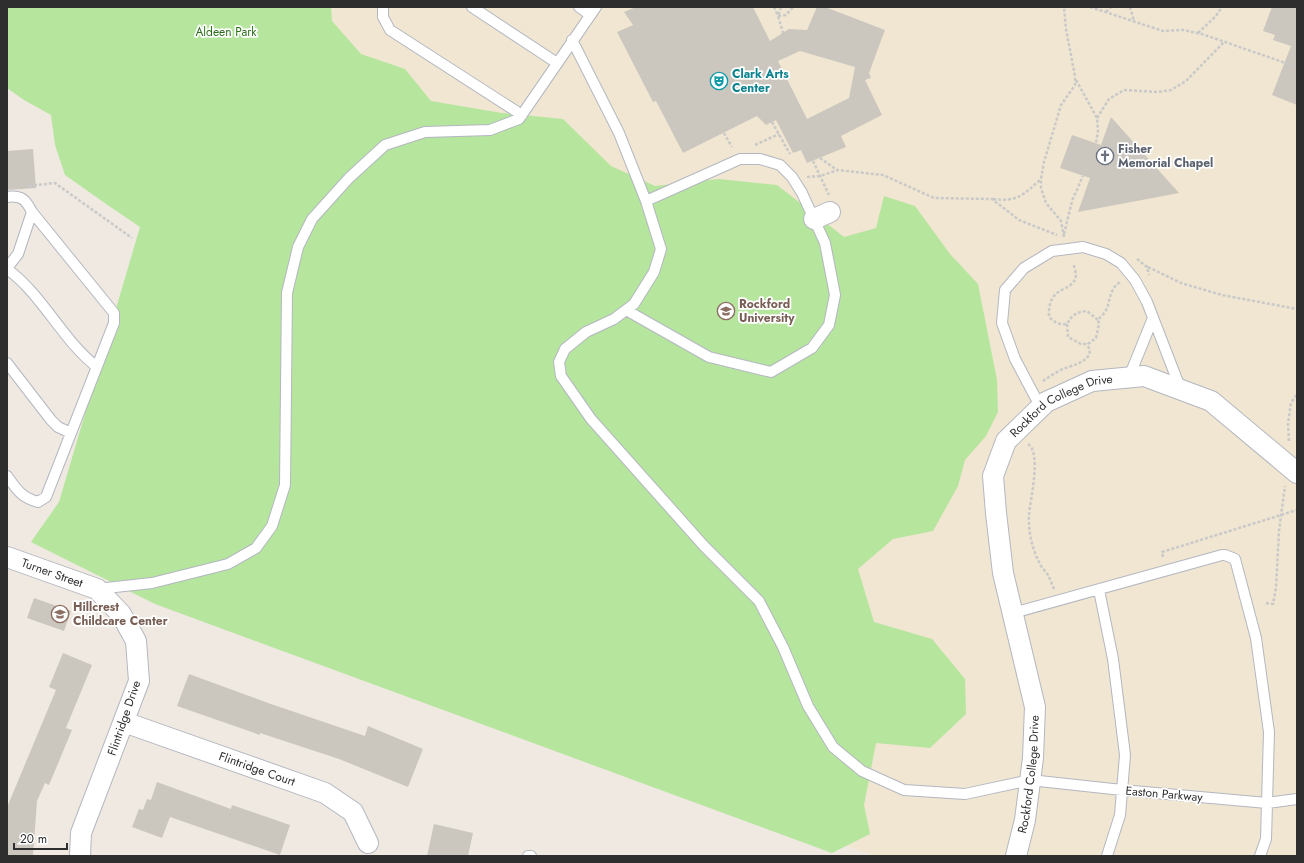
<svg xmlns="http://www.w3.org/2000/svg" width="1304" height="863" font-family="Jost,sans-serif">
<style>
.education{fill:#f0e6d1}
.green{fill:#b6e59e}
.building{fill:#cbc7bf;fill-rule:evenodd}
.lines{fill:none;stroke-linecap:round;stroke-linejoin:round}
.lane-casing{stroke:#b4b7c1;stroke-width:12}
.street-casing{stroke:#b4b7c1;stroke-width:22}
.path{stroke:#c9c9c9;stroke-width:2.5;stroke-dasharray:3 2;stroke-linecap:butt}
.lane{stroke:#fff;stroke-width:10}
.street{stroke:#fff;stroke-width:20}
.labels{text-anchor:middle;stroke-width:3.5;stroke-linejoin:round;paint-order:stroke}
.park-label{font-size:12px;fill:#2c6e1b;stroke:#fff}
.culture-label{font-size:12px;font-weight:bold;fill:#0d838f;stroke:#fff;text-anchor:start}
.worship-label{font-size:12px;font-weight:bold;fill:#5b616d;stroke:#fff;text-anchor:start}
.education-label{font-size:12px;font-weight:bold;fill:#785e54;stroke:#fff;text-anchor:start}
.street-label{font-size:12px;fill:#2e2e2e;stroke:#fff}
</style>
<rect width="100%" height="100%" fill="#efe9e1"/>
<path class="education" d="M263,7h1034v849h-423l-805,-299z"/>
<path class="green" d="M7,7h324l1,14 29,33 44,15 26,32 71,12 61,6 48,47 44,20 64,-7 58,6 67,52 32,-9 8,-32 31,10 35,48 28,30 19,96 1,32 -12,24 -21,24 -7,26 -25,45 -40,8 -35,30 16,53 58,17 33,40 1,35 -36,34 -54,-5 -12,62 6,29 -38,19 -677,-249 -124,-62 28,-40 81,-275 -31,-21 -44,-31 -10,-30 -4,-30 -27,-15 -17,-12z"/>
<path class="building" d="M636,7h117l17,34 19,-12 18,1 10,-23h8l60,23 -16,43 2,5 -6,2 17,35 -41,21 5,11 -39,16 -6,-13 -8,3 -17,-33 -10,5 -9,-9 -74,37 -27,-52 -3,1 -36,-70 16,-7 -9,-13zM800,51l55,16 -6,31 -42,21 -29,-58z
M1272,7h25v98l-25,-10 19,-49 -18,-6 2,-5 -12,-4z
M1111,117l68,76 -101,19 12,-34 -30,-10 12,-33 29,10z
M33,149l3,39 -29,2v-39z
M34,598l37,13 -7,20 -37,-13z
M63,653l29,12 -26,63 6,2 -23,55 -4,-2 -8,18 -4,55h-26l1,-51 48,-115 -7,-3z
M189,674l82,30 94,32 3,-10 55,23 -15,38 -69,-28 -79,-26v2l-83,-29z
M157,782l74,27 1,-4 58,20 -10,30 -110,-38 -8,21 -30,-11 7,-18 4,1 4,-11 4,1z
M434,824l39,9 -5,23h-41z"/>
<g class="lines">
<defs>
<path id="lane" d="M383,7v10l7,13 132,85
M472,7l85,56
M579,7l11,8
M572,40l47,93 27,68 15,48 -7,23 -20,32 -20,15 -28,13 -21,17 -6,13 2,14 30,43 113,127 55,55 24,46 25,59 25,41 29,24 42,19 61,4 65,-14 92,10 145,13 30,-4
M7,197c15,-2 19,3 25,15l-14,42 -11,14
M7,269c36,26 55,71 90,98
M626,310l83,47 62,15 41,-24 17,-23 6,-30 -10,-52 -23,-50 -10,-16 -12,-12 -20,-6h-20l-94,42
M7,363l44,57 7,7 13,6
M1129,377l24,-59
M1041,408l-26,-49 -13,-36 3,-33 19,-22 28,-17 16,-2 15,-2 23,7 15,9 14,17 12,22 34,88
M7,476c10,14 14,21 31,26l8,-5 68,-174v-10l-82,-101
M97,589l55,-6 76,-19 28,-16 16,-22 13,-41 2,-192 11,-46 14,-28 37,-41 36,-33 40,-13 65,-2 29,-11 77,-112
M1099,590l14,69 12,96 -5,60 -13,41
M1013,613l209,-58h3l10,4 21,79 13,94 -3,107 -6,17
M528,856h3"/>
<g id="street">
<path d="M814,219l16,-7"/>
<path id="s1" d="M7,557l90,32 24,25 15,27 3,40 -58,152 -1,23"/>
<path id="s2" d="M124,722l201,71 28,19 15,31"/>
<path id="s3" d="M1016,856l9,-36 8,-62 2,-51 -32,-134 -7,-60 -3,-37 13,-35 40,-39 46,-21 52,-5 67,25 86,72"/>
</g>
</defs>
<use href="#lane" class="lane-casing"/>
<use href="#street" class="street-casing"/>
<path class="path" d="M774,7l4,9 8,-1 7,-8
M781,7l-3,9 5,17
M1090,7l73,24 20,-1 19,4 95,33
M1130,7l4,14
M1106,12l5,-5
M1198,33l18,-17 6,-9
M1076,80l21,38 1,13 -2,12
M1097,118l12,-19 15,-9 34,2 13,-2 15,-9 38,-39
M772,122l18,32
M724,133l8,14
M755,145l24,-11
M820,158l17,12
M813,161l16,34
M807,177l13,-1 18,-6 45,5 51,23 58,1 27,21 38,15
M29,186l26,-3 77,55
M993,199c25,3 30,-4 48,-20
M1064,234l8,-33 11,-25
M1064,237l-3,-16 -15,-18 -5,-15v-9l3,-17 17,-57 14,-20v-9l-9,-47 -2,-22
M1137,259l10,8 2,8
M1074,265c0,3 2,7 2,10 -2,19 -29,8 -27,42 5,5 10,8 18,7 5,-9 9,-12 20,-13l11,9
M1148,267l33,16 41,12 75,14
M1067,324l1,13 13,7h7
M1043,381c6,-4 13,-9 20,-12 10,-4 20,-5 27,-15l-2,-10 8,-6 3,-14 -1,-4c2,-3 5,-5 7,-8 6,-10 3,-22 15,-30
M1289,441l-1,-18 3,-20 6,-9
M1028,444c14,9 2,56 1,71 -1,16 3,33 10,47 2,5 6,9 9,13 2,4 4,9 6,14
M1163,557l-1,-5 135,-42
M1266,603l7,1 3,-16 3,-57 6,-45"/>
<use href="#lane" class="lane"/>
<use href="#street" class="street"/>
</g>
<defs>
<symbol id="theatre-ring" viewBox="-11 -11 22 22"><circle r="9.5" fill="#fff" stroke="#0f9aa8" stroke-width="1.5"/><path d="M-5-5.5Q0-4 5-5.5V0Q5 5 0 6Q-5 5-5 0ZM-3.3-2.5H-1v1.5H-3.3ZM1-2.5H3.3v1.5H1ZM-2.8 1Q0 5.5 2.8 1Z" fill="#0f9aa8"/></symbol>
<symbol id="church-ring" viewBox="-11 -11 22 22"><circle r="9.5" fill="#fff" stroke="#6b7280" stroke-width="1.5"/><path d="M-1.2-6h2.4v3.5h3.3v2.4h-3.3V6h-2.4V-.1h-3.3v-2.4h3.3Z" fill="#6b7280"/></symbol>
<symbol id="university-ring" viewBox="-11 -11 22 22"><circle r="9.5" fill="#fff" stroke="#8d6e63" stroke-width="1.5"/><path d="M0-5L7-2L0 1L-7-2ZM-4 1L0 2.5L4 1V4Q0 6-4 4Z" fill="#8d6e63"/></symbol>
<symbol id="school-ring" viewBox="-11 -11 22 22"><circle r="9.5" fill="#fff" stroke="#8d6e63" stroke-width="1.5"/><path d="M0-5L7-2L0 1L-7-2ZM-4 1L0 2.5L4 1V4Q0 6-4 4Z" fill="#8d6e63"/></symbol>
</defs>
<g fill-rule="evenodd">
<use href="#theatre-ring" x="709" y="71" width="20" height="20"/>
<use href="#church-ring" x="1095" y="146" width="20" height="20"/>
<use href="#university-ring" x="716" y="301" width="20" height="20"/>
<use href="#school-ring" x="50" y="604" width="20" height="20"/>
</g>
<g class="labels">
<g class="park-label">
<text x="226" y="36">Aldeen Park</text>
</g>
<g class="culture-label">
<text x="732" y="78">Clark Arts<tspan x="732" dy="14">Center</tspan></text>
</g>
<g class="worship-label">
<text x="1118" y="153">Fisher<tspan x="1118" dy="14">Memorial Chapel</tspan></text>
</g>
<g class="education-label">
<text x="739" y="308">Rockford<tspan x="739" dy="14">University</tspan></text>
<text x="73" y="611">Hillcrest<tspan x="73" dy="14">Childcare Center</tspan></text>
</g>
<g class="street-label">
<text dy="4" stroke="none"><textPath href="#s3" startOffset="491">Rockford College Drive</textPath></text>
<text dy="4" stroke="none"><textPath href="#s1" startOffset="48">Turner Street</textPath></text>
<text transform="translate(124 718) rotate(-71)" y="4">Flintridge Drive</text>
<text dy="4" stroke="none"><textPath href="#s2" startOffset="141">Flintridge Court</textPath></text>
<text dy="4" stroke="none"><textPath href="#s3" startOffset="83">Rockford College Drive</textPath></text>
<text transform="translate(1164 794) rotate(5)" y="4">Easton Parkway</text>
</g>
</g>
<rect width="1304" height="863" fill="none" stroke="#2e2e2e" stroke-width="16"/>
<path d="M14 843v6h53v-6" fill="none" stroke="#2e2e2e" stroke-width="2"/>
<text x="20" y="843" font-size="12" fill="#2e2e2e" stroke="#ffffff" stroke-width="3" paint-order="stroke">20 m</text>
</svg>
